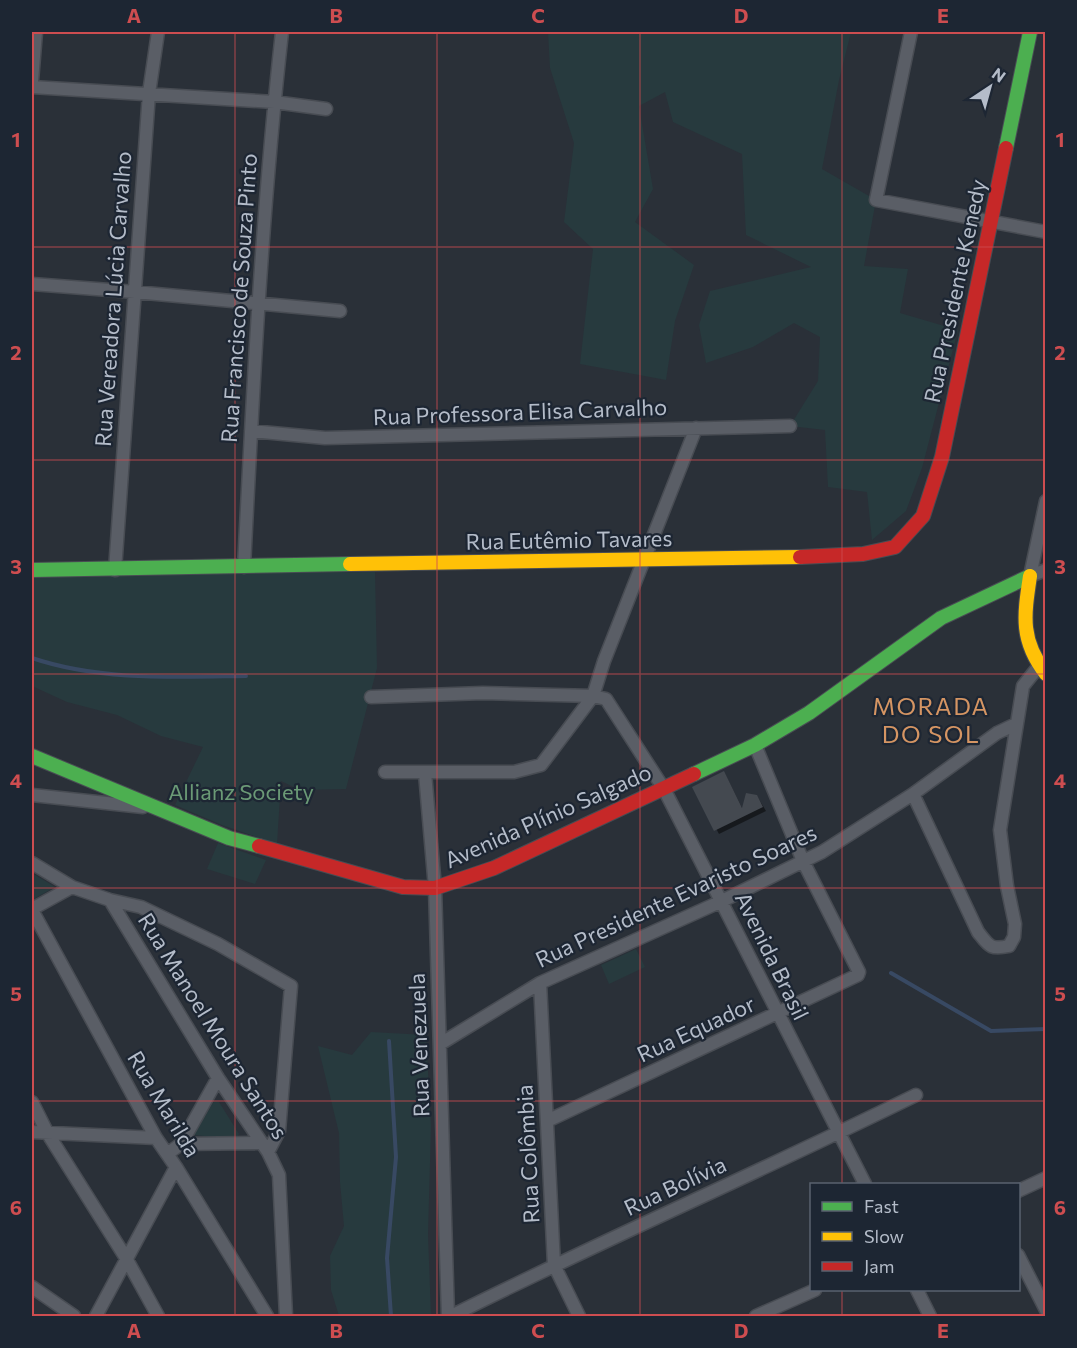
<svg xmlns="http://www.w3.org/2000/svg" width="1077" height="1348" font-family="Commissioner,sans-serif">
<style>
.green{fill:#273a3e}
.shadow{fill:#0007}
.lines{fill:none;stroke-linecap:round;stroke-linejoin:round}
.stream{stroke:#384963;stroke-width:4}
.building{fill:#444950}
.street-casing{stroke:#484c53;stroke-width:15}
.fast-casing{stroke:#484c53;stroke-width:16}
.slow-casing{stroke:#484c53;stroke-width:16}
.jam-casing{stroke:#484c53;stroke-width:16}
.street{stroke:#5a5e66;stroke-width:12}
.fast{stroke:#4caf50;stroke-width:14}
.slow{stroke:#ffc107;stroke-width:14}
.jam{stroke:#c62828;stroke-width:14}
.grid{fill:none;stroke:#ce4d50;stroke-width:1.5;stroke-opacity:0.55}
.labels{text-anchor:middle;stroke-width:4.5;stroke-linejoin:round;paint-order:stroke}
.street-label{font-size:22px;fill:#b4bcc9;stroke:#1d2633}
.park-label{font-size:22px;fill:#6b9a76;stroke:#1d2633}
.neighbourhood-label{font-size:24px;letter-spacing:1.5px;fill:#d59563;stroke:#1d2633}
.neatline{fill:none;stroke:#ce4d50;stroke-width:2}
.grid-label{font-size:20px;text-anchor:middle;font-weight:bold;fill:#ce4d50}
</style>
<rect width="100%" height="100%" fill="#2a3038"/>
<path class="green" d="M548,32h303l-12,48 -17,89 54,31 -12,66 44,3 -8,44 58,17 -36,138 -16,43 -34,29 -5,-48 -39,-5 -3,-57 -35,-4 28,-45 2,-44 -26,-14 -41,24 -47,16 -7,-38 11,-34 101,-24 -65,-32 -4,-81 -69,-32 -8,-30 -26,14 14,83 -18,33 59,43 -19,56 -9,59 -86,-16 13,-115 -29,-27 10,-79 -24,-75z
M375,572l2,96 -31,121 -46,1 -19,-9 -4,63 -55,-19 -47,-20 28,-58 -42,-11 -44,-21 -50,-13 -35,-16v-111z
M218,843l48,17 -11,24 -48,-15z
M32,873l23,14 -23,13z
M636,949l9,18 -36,17 -8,-19z
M371,1032l55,3 5,91 -3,108 3,82h-92l-8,-26 -1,-34 14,-30 -4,-44 -1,-49 -21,-87 34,9z
M214,1101l5,1 20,32 -4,5 -41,-4z"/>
<path class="shadow" d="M725,774l18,36 14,-14 9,15 -47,23 -25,-47z"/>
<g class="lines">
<path class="stream" d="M32,658c68,23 142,19 214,18
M891,973l100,58 55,-2
M389,1041l7,116 -9,101 4,58"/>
</g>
<path class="building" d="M724,771l18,37 4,-15 11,2 6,12 -49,24 -22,-44z"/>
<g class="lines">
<defs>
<path id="street" d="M911,32l-35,168 170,32
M32,81l4,-49
M32,87l242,15 52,7
M32,284l103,8 205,19
M251,431l74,7 465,-12
M244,567c9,-179 18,-358 38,-535
M115,570l34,-477 9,-61
M1030,576l16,-75
M1030,576l16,-6
M371,697l112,-4 110,3 13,3 58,90 201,395
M385,772h129l27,-7 52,-69 11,-35 92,-233
M425,773l10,115 13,428
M913,794l65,138c11,14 12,18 31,14l5,-9 1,-13 -8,-38 -7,-56 23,-144 16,-20
M32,795l111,12
M32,863l40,24 38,13 31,7 77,37 73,42 -12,145 -11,21
M110,900l108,178 50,74 11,23 7,141
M32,909l40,-22
M32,910l124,228 20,29 91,149
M540,983l14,282 25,51
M440,1044l100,-61 182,-82 100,-49 91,-58 84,-61 19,-9
M32,1102l16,32 78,124 32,58
M547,1121l311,-146 1,-3 -56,-111 -48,-116
M32,1132l124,6
M181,1144l80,-1
M167,1154l14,-10 37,-66
M1018,1191l28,-13
M1018,1255l28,55
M32,1287l42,29
M917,1290l13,26
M96,1316l80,-149
M451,1316c154,-77 311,-145 465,-221
M756,1316l59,-26"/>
<path id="fast" d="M1006,148l24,-116
M32,570l318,-6
M32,756l197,82 30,8
M694,774l61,-29 54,-32 132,-95 89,-42"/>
<path id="slow" d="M350,564l450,-7
M1030,576c-6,40 -10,64 16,98"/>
<path id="jam" d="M800,557l63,-3 32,-7 28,-31 19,-59 64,-309
M259,846l144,41 32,1 59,-20 200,-94"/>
</defs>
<use href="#street" class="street-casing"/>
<use href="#fast" class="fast-casing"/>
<use href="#slow" class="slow-casing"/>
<use href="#jam" class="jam-casing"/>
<use href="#street" class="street"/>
<use href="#fast" class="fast"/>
<use href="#slow" class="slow"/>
<use href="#jam" class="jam"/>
</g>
<path class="grid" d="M235,32v1284M437,32v1284M640,32v1284M842,32v1152M32,247h1014M32,460h1014M32,674h1014M32,888h1014M32,1101h1014M842,1290v26"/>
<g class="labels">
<g class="street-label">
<text transform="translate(955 291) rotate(-78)" y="8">Rua Presidente Kenedy</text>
<text transform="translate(239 298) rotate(-86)" y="8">Rua Francisco de Souza Pinto</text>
<text transform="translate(113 299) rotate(-86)" y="8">Rua Vereadora Lúcia Carvalho</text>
<text transform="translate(520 412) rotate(-2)" y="8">Rua Professora Elisa Carvalho</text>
<text transform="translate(569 540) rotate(-1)" y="8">Rua Eutêmio Tavares</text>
<text transform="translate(548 816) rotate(-24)" y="8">Avenida Plínio Salgado</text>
<text transform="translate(676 896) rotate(-25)" y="8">Rua Presidente Evaristo Soares</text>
<text transform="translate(772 956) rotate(64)" y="8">Avenida Brasil</text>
<text transform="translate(213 1026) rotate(58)" y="8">Rua Manoel Moura Santos</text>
<text transform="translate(696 1029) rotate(-25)" y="8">Rua Equador</text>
<text transform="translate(419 1045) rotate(-92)" y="8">Rua Venezuela</text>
<text transform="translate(164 1104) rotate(59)" y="8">Rua Marilda</text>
<text transform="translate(528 1154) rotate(-93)" y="8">Rua Colômbia</text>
<text transform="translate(675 1186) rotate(-25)" y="8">Rua Bolívia</text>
</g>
<g class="park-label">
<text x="241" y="800">Allianz Society</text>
</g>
<g class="neighbourhood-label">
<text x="931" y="715">MORADA<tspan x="931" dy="28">DO SOL</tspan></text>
</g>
</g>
<rect width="1077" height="1348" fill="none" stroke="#1d2633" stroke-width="66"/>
<rect x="810" y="1183" width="210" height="108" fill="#1d2633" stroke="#59626f" stroke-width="1.5"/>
<rect x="822" y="1202" width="30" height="9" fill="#4caf50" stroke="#59626f" stroke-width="1.5"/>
<text x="864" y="1213" font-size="18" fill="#b4bcc9">Fast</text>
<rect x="822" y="1232" width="30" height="9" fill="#ffc107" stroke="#59626f" stroke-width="1.5"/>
<text x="864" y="1243" font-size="18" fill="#b4bcc9">Slow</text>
<rect x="822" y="1262" width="30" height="9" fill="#c62828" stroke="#59626f" stroke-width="1.5"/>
<text x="864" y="1273" font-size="18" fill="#b4bcc9">Jam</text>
<g transform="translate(990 87) rotate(36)" stroke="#1d2633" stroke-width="4.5" paint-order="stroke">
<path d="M0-4.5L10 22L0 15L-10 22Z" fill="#b4bcc9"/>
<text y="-9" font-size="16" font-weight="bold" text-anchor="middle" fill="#b4bcc9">N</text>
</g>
<rect x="33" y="33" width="1011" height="1282" class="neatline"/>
<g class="grid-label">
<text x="134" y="23">A</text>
<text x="336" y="23">B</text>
<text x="538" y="23">C</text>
<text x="741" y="23">D</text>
<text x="943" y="23">E</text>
<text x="16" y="147">1</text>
<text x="1060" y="147">1</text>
<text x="16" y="360">2</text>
<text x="1060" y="360">2</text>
<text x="16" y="574">3</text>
<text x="1060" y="574">3</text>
<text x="16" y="788">4</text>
<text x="1060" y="788">4</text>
<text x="16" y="1001">5</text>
<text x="1060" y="1001">5</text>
<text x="16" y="1215">6</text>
<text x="1060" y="1215">6</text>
<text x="134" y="1338">A</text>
<text x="336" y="1338">B</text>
<text x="538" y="1338">C</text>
<text x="741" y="1338">D</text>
<text x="943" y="1338">E</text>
</g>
</svg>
